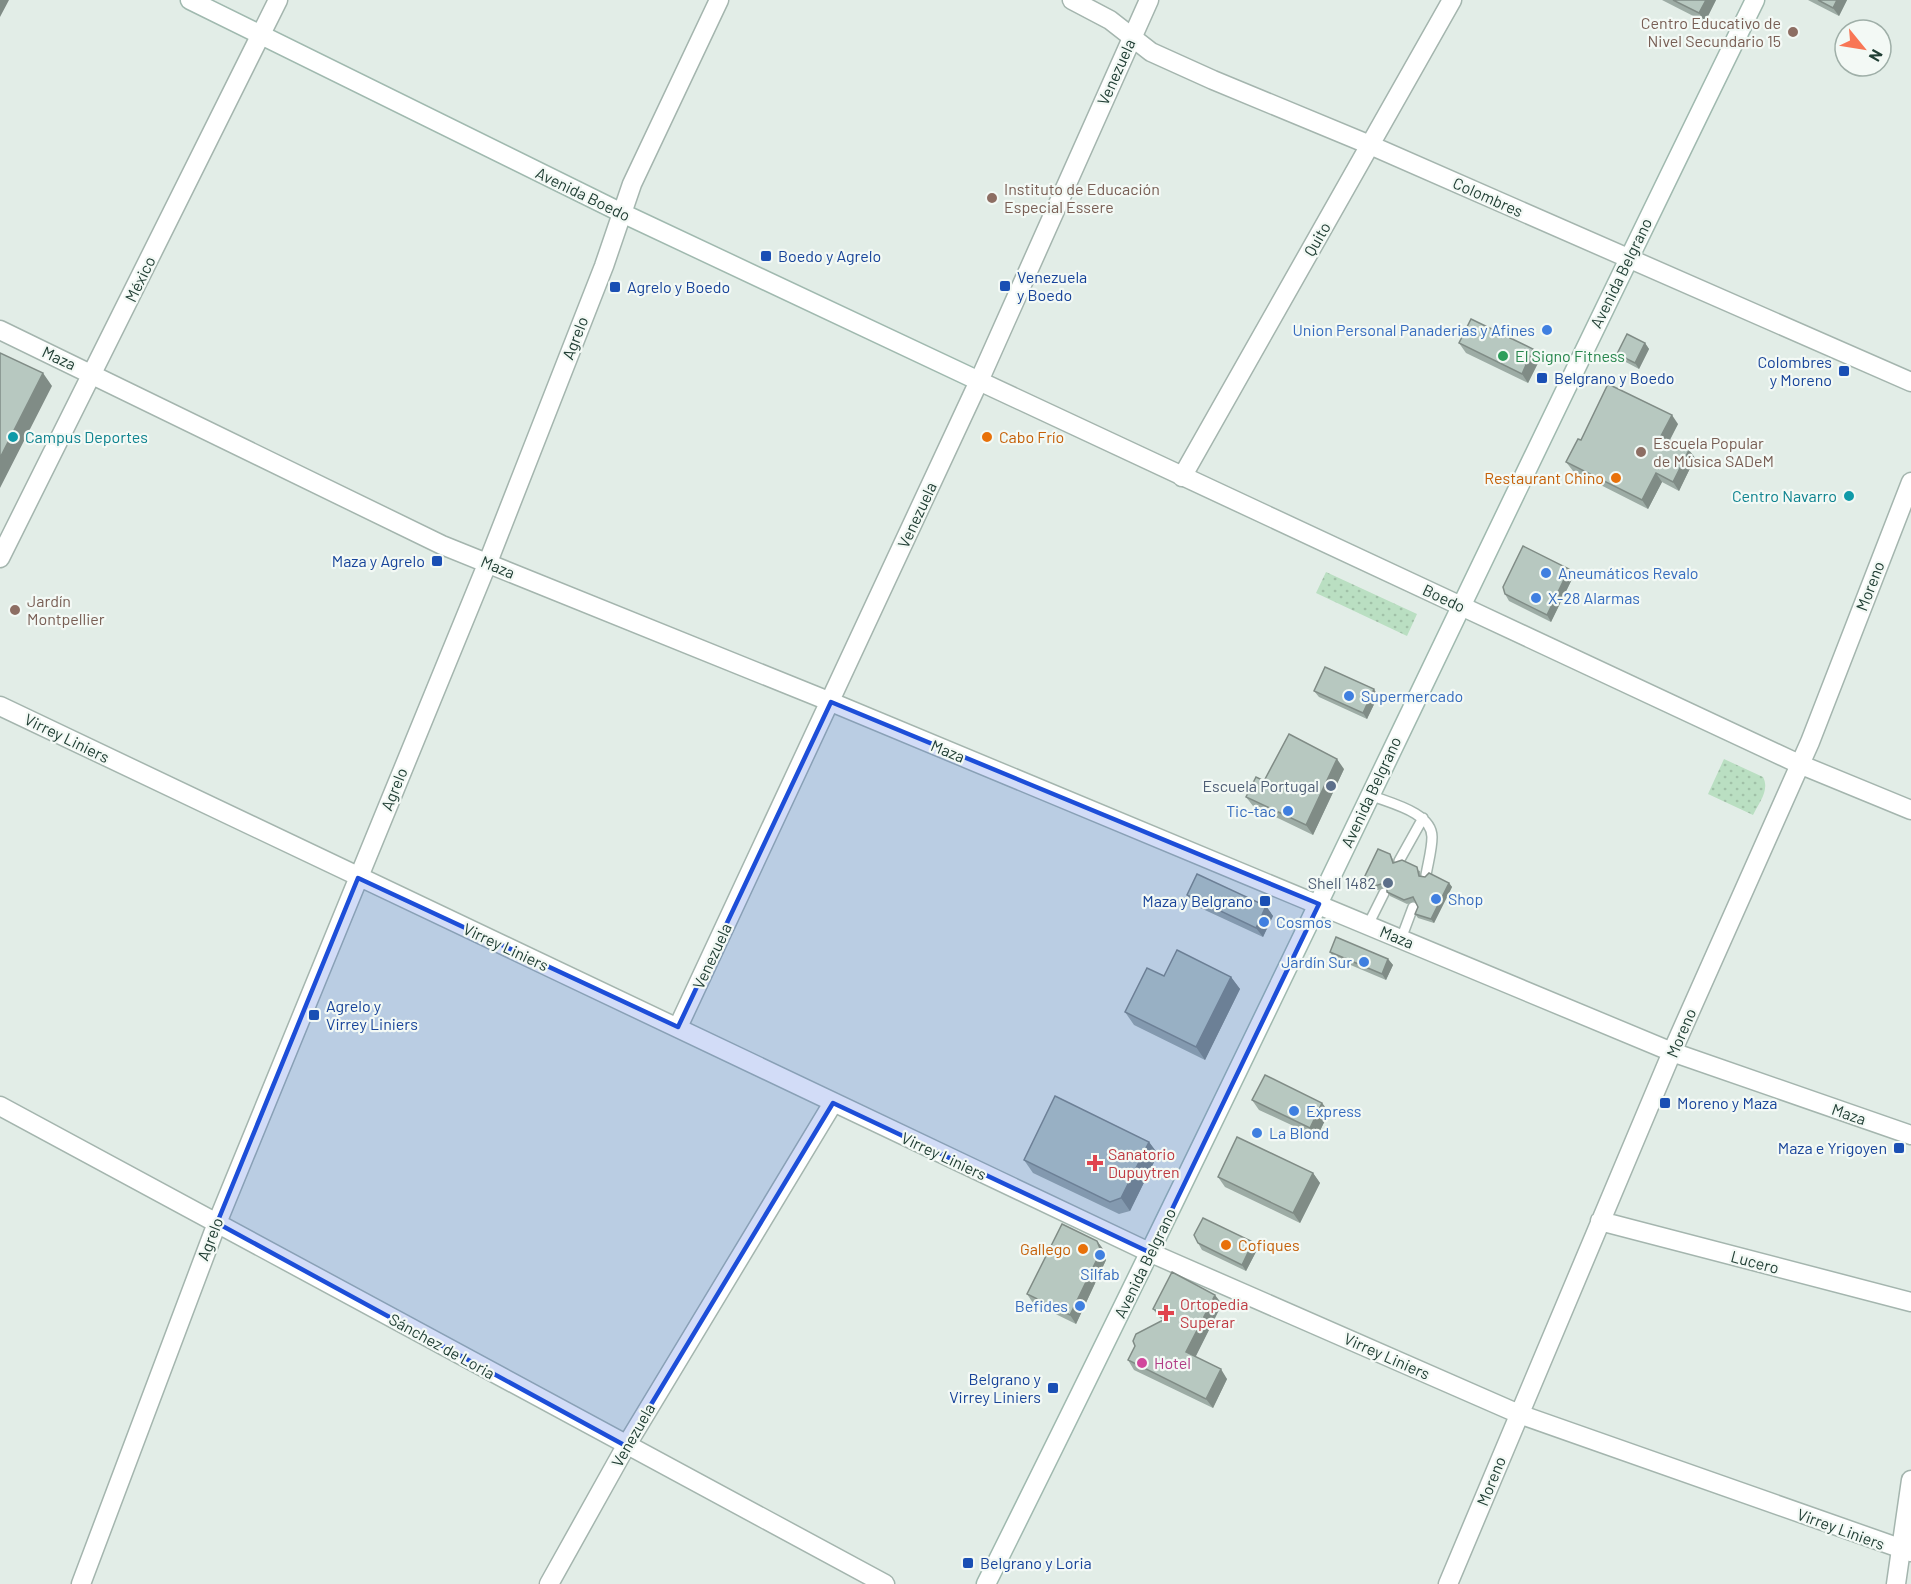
<svg xmlns="http://www.w3.org/2000/svg" width="1911" height="1584" font-family="Barlow,sans-serif">
<style>
.park{fill:url(#park-dots)}
.lines{fill:none;stroke-linecap:round;stroke-linejoin:round}
.service-casing{stroke:#a4b5ae;stroke-width:12}
.minor-casing{stroke:#a4b5ae;stroke-width:21}
.tertiary-casing{stroke:#a4b5ae;stroke-width:21}
.secondary-casing{stroke:#a0b9af;stroke-width:21}
.service{stroke:#fff;stroke-width:9}
.minor{stroke:#fff;stroke-width:18}
.tertiary{stroke:#fff;stroke-width:18}
.secondary{stroke:#fff;stroke-width:18}
.wall{fill:#9daca5}
.shaded-wall{fill:#808c86}
.building{fill:#b7c8c0;stroke:#808c86;stroke-width:1.5}
.marked{fill:#1d4ed8;fill-opacity:0.2;stroke:#1d4ed8;stroke-width:4.5;stroke-linejoin:round}
.education-dot{fill:#8d6e63;stroke:#f3f9f5;stroke-width:2}
.transit-dot{fill:#1a4fb4;stroke:#f3f9f5;stroke-width:2}
.shop-dot{fill:#3f7fe0;stroke:#f3f9f5;stroke-width:2}
.leisure-dot{fill:#2e9e5b;stroke:#f3f9f5;stroke-width:2}
.culture-dot{fill:#0f9aa8;stroke:#f3f9f5;stroke-width:2}
.food-dot{fill:#e8710a;stroke:#f3f9f5;stroke-width:2}
.service-dot{fill:#5c6f8a;stroke:#f3f9f5;stroke-width:2}
.health-dot{fill:#e0444e;stroke:#f3f9f5;stroke-width:2}
.hotel-dot{fill:#d1479c;stroke:#f3f9f5;stroke-width:2}
.labels{text-anchor:middle;stroke-width:4.5;stroke-linejoin:round;paint-order:stroke}
.education-label{font-size:16px;fill:#785e54;stroke:#f3f9f5;text-anchor:start}
.street-label{font-size:16px;fill:#213f35;stroke:#f3f9f5}
.transit-label{font-size:16px;fill:#164399;stroke:#f3f9f5;text-anchor:start}
.shop-label{font-size:16px;fill:#366cbe;stroke:#f3f9f5;text-anchor:start}
.leisure-label{font-size:16px;fill:#27864d;stroke:#f3f9f5;text-anchor:start}
.culture-label{font-size:16px;fill:#0d838f;stroke:#f3f9f5;text-anchor:start}
.food-label{font-size:16px;fill:#c56008;stroke:#f3f9f5;text-anchor:start}
.service-label{font-size:16px;fill:#4e5e75;stroke:#f3f9f5;text-anchor:end}
.health-label{font-size:16px;fill:#be3a42;stroke:#f3f9f5;text-anchor:start}
.hotel-label{font-size:16px;fill:#b23c85;stroke:#f3f9f5;text-anchor:start}
</style>
<defs>
<pattern id="park-dots" width="8" height="8" patternUnits="userSpaceOnUse" patternTransform="scale(1.5)"><rect width="8" height="8" fill="#badfc2"/><path d="M2 2h.1M6 6h.1" fill="none" stroke="#a0c0a7" stroke-width="1.8" stroke-linecap="round"/></pattern>
</defs>
<rect width="100%" height="100%" fill="#e2ede7"/>
<path class="park" d="M1326,572l91,42 -10,22 -91,-43z
M1724,759l39,18c7,13 -4,26 -10,38l-45,-21z"/>
<g class="lines">
<defs>
<path id="service" d="M1370,795c19,8 62,17 62,42 0,12 -4,26 -6,38
M1399,861l24,-43
M1368,925l16,-32
M1401,939l12,-32"/>
<path id="minor" d="M1072,0l38,20 41,32 62,28 157,65 541,237
M0,330l442,215 389,157 841,350 239,83
M1182,477l270,-477
M0,558l278,-558
M1461,606l338,158 112,46
M0,706l1151,547 368,161 392,138
M678,1027l301,-646
M0,1106l885,478
M1600,1221l311,81
M81,1584l136,-361 271,-661 116,-296 28,-82 87,-184
M549,1584l77,-138 207,-343
M1448,1584l224,-532 138,-310 101,-260"/>
<path id="tertiary" d="M1149,0l-170,381 482,225
M1896,1584l15,-104"/>
<path id="secondary" d="M190,0l432,213 357,168
M986,1584c262,-525 510,-1057 769,-1584"/>
</defs>
<use href="#service" class="service-casing"/>
<use href="#minor" class="minor-casing"/>
<use href="#tertiary" class="tertiary-casing"/>
<use href="#secondary" class="secondary-casing"/>
<use href="#service" class="service"/>
<use href="#minor" class="minor"/>
<use href="#tertiary" class="tertiary"/>
<use href="#secondary" class="secondary"/>
</g>
<path class="wall" d="M1662,0h54l-11,22z
M1808,0h39l-8,16z
M1459,343l74,6 7,10 -12,24 -62,-30z
M1645,343l4,6 -10,20 -17,-9 -5,-6z
M1678,424l-8,16 19,10 6,8 -16,33 -17,-9 -14,27 -75,-38 -7,-9 15,-22z
M1574,575l-23,47 -42,-21 -4,-7z
M1314,691l64,5 -11,23 -48,-22z
M1344,769l-31,66 -60,-29 -7,-9 18,-16z
M1390,854l5,9 25,8 1,6 28,6 3,4 -18,36 -16,-5 -3,-4 3,-7 -3,-6 -8,3 -17,-8 -3,-4 -1,-5 -8,3 -13,-6 -2,-4z
M1187,895l79,11 7,10 -10,21 -69,-32z
M1330,952l58,7 5,6 -7,15 -52,-22z
M1164,976l67,1 9,12 -35,71 -71,-35 -9,-13z
M1252,1100l70,3 7,9 -12,25 -58,-27z
M1149,1142l9,12 -28,57 -11,3 -86,-41 -9,-13z
M1313,1173l7,10 -20,40 -75,-36 -7,-10z
M1097,1241l6,8 3,11 -30,64 -43,-21 -6,-9z
M1253,1242l5,6 -12,23 -44,-21 -4,-7z
M1222,1304l-27,53 32,22 -14,29 -79,-38 -6,-10 35,-40 -3,-2 -7,-9z"/>
<path class="shaded-wall" d="M0,0h9l-9,17z
M1706,0h10l-11,22 -6,-9z
M1837,0h10l-8,16 -6,-8z
M1645,343l4,6 -10,20 -4,-6z
M1533,349l7,10 -12,24 -6,-9z
M43,373l9,13 -52,102v-30z
M1672,415l6,9 -11,21 -6,-9z
M1689,450l6,8 -16,33 -6,-9z
M1656,473l6,9 -14,27 -6,-9z
M1569,569l5,6 -23,47 -4,-7z
M1374,689l4,7 -11,23 -4,-6z
M1337,759l7,10 -31,66 -7,-10z
M1449,883l3,4 -18,36 -3,-4z
M1266,906l7,10 -10,21 -7,-9z
M1388,959l5,6 -7,15 -4,-6z
M1231,977l9,12 -35,71 -9,-13z
M1322,1103l7,9 -12,25 -7,-9z
M1149,1142l9,12 -28,57 -9,-13z
M1313,1173l7,10 -20,40 -7,-10z
M1097,1241l6,8 3,11 -30,64 -6,-9z
M1253,1242l5,6 -12,23 -4,-6z
M1215,1295l7,9 -29,58 -7,-10z
M1221,1369l6,10 -14,29 -7,-9z"/>
<path class="building" d="M1673,0h33l-7,13z
M1818,0h19l-4,8z
M1471,319l62,30 -11,25 -63,-31z
M1627,334l18,9 -10,20 -18,-9z
M0,353l43,20 -43,85z
M1608,384l64,31 -11,21 28,14 -16,32 -17,-9 -14,27 -76,-38 12,-23 3,1z
M1523,546l46,23 -22,46 -42,-21 -2,-7z
M1325,667l49,22 -11,24 -49,-22z
M1289,734l48,25 -31,66 -60,-28 10,-20 8,4z
M1378,849l12,5 3,9 9,-3 15,7 2,9 6,1 4,-4 20,10 -18,36 -16,-5 3,-7 -5,-10 -9,3 -17,-8v-6l-3,-3 -9,3 -12,-6z
M1197,874l69,32 -10,22 -69,-33z
M1336,937l52,22 -6,15 -52,-22z
M1177,950l54,27 -35,70 -71,-35 22,-44 17,8z
M1265,1075l57,28 -12,25 -58,-28z
M1055,1096l94,46 -28,56 -11,4 -86,-42z
M1237,1137l76,36 -20,40 -75,-36z
M1203,1218l50,24 -11,23 -44,-22 -4,-8z
M1062,1224l35,17 4,10 -31,64 -43,-21z
M1172,1272l43,23 -29,57 35,17 -15,30 -78,-39 7,-14 -2,-5 3,-7 33,-17 -16,-8z"/>
<path class="marked" d="M831,702l488,202 -168,349 -318,-150 -207,343 -409,-223 141,-345 320,149z"/>
<g class="education-dot">
<circle cx="1793" cy="32" r="6"/>
<circle cx="992" cy="198" r="6"/>
<circle cx="1641" cy="452" r="6"/>
<circle cx="15" cy="610" r="6"/>
</g>
<g class="transit-dot">
<rect x="760" y="250" width="12" height="12" rx="3"/>
<rect x="999" y="280" width="12" height="12" rx="3"/>
<rect x="609" y="281" width="12" height="12" rx="3"/>
<rect x="1838" y="365" width="12" height="12" rx="3"/>
<rect x="1536" y="372" width="12" height="12" rx="3"/>
<rect x="431" y="555" width="12" height="12" rx="3"/>
<rect x="1259" y="895" width="12" height="12" rx="3"/>
<rect x="308" y="1009" width="12" height="12" rx="3"/>
<rect x="1659" y="1097" width="12" height="12" rx="3"/>
<rect x="1893" y="1142" width="12" height="12" rx="3"/>
<rect x="1047" y="1382" width="12" height="12" rx="3"/>
<rect x="962" y="1557" width="12" height="12" rx="3"/>
</g>
<g class="shop-dot">
<circle cx="1547" cy="330" r="6"/>
<circle cx="1546" cy="573" r="6"/>
<circle cx="1536" cy="598" r="6"/>
<circle cx="1349" cy="696" r="6"/>
<circle cx="1288" cy="811" r="6"/>
<circle cx="1436" cy="899" r="6"/>
<circle cx="1264" cy="922" r="6"/>
<circle cx="1364" cy="962" r="6"/>
<circle cx="1294" cy="1111" r="6"/>
<circle cx="1257" cy="1133" r="6"/>
<circle cx="1100" cy="1255" r="6"/>
<circle cx="1080" cy="1306" r="6"/>
</g>
<circle class="leisure-dot" cx="1503" cy="356" r="6"/>
<g class="culture-dot">
<circle cx="13" cy="437" r="6"/>
<circle cx="1849" cy="496" r="6"/>
</g>
<g class="food-dot">
<circle cx="987" cy="437" r="6"/>
<circle cx="1616" cy="478" r="6"/>
<circle cx="1226" cy="1245" r="6"/>
<circle cx="1083" cy="1249" r="6"/>
</g>
<g class="service-dot">
<circle cx="1331" cy="786" r="6"/>
<circle cx="1388" cy="883" r="6"/>
</g>
<g class="health-dot">
<path d="M1092 1154h6v6h6v6h-6v6h-6v-6h-6v-6h6z"/>
<path d="M1163 1304h6v6h6v6h-6v6h-6v-6h-6v-6h6z"/>
</g>
<circle class="hotel-dot" cx="1142" cy="1363" r="6"/>
<g class="labels">
<g class="education-label">
<text x="1781" y="29" text-anchor="end">Centro Educativo de<tspan x="1781" dy="18">Nivel Secundario 15</tspan></text>
<text x="1004" y="195">Instituto de Educación<tspan x="1004" dy="18">Especial Essere</tspan></text>
<text x="1653" y="449">Escuela Popular<tspan x="1653" dy="18">de Música SADeM</tspan></text>
<text x="27" y="607">Jardín<tspan x="27" dy="18">Montpellier</tspan></text>
</g>
<g class="street-label">
<text transform="translate(1116 72) rotate(-66)" y="6">Venezuela</text>
<text transform="translate(583 194) rotate(26)" y="6">Avenida Boedo</text>
<text transform="translate(1488 197) rotate(24)" y="6">Colombres</text>
<text transform="translate(1317 239) rotate(-60)" y="6">Quito</text>
<text transform="translate(1621 273) rotate(-64)" y="6">Avenida Belgrano</text>
<text transform="translate(140 279) rotate(-64)" y="6">México</text>
<text transform="translate(575 338) rotate(-69)" y="6">Agrelo</text>
<text transform="translate(59 358) rotate(25)" y="6">Maza</text>
<text transform="translate(917 515) rotate(-65)" y="6">Venezuela</text>
<text transform="translate(498 567) rotate(22)" y="6">Maza</text>
<text transform="translate(1870 586) rotate(-69)" y="6">Moreno</text>
<text transform="translate(1444 598) rotate(25)" y="6">Boedo</text>
<text transform="translate(67 738) rotate(26)" y="6">Virrey Liniers</text>
<text transform="translate(948 751) rotate(22)" y="6">Maza</text>
<text transform="translate(394 789) rotate(-68)" y="6">Agrelo</text>
<text transform="translate(1371 792) rotate(-65)" y="6">Avenida Belgrano</text>
<text transform="translate(1397 937) rotate(22)" y="6">Maza</text>
<text transform="translate(506 947) rotate(25)" y="6">Virrey Liniers</text>
<text transform="translate(712 956) rotate(-65)" y="6">Venezuela</text>
<text transform="translate(1681 1033) rotate(-67)" y="6">Moreno</text>
<text transform="translate(1849 1114) rotate(19)" y="6">Maza</text>
<text transform="translate(944 1156) rotate(25)" y="6">Virrey Liniers</text>
<text transform="translate(210 1239) rotate(-69)" y="6">Agrelo</text>
<text transform="translate(1755 1262) rotate(15)" y="6">Lucero</text>
<text transform="translate(1145 1263) rotate(-64)" y="6">Avenida Belgrano</text>
<text transform="translate(442 1346) rotate(29)" y="6">Sánchez de Loria</text>
<text transform="translate(1387 1356) rotate(24)" y="6">Virrey Liniers</text>
<text transform="translate(633 1435) rotate(-60)" y="6">Venezuela</text>
<text transform="translate(1491 1481) rotate(-68)" y="6">Moreno</text>
<text transform="translate(1841 1529) rotate(20)" y="6">Virrey Liniers</text>
</g>
<g class="transit-label">
<text x="778" y="262">Boedo y Agrelo</text>
<text x="1017" y="283">Venezuela<tspan x="1017" dy="18">y Boedo</tspan></text>
<text x="627" y="293">Agrelo y Boedo</text>
<text x="1832" y="368" text-anchor="end">Colombres<tspan x="1832" dy="18">y Moreno</tspan></text>
<text x="1554" y="384">Belgrano y Boedo</text>
<text x="425" y="567" text-anchor="end">Maza y Agrelo</text>
<text x="1253" y="907" text-anchor="end">Maza y Belgrano</text>
<text x="326" y="1012">Agrelo y<tspan x="326" dy="18">Virrey Liniers</tspan></text>
<text x="1677" y="1109">Moreno y Maza</text>
<text x="1887" y="1154" text-anchor="end">Maza e Yrigoyen</text>
<text x="1041" y="1385" text-anchor="end">Belgrano y<tspan x="1041" dy="18">Virrey Liniers</tspan></text>
<text x="980" y="1569">Belgrano y Loria</text>
</g>
<g class="shop-label">
<text x="1535" y="336" text-anchor="end">Union Personal Panaderias y Afines</text>
<text x="1558" y="579">Aneumáticos Revalo</text>
<text x="1548" y="604">X-28 Alarmas</text>
<text x="1361" y="702">Supermercado</text>
<text x="1276" y="817" text-anchor="end">Tic-tac</text>
<text x="1448" y="905">Shop</text>
<text x="1276" y="928">Cosmos</text>
<text x="1352" y="968" text-anchor="end">Jardín Sur</text>
<text x="1306" y="1117">Express</text>
<text x="1269" y="1139">La Blond</text>
<text x="1100" y="1280" text-anchor="middle">Silfab</text>
<text x="1068" y="1312" text-anchor="end">Befides</text>
</g>
<g class="leisure-label">
<text x="1515" y="362">El Signo Fitness</text>
</g>
<g class="culture-label">
<text x="25" y="443">Campus Deportes</text>
<text x="1837" y="502" text-anchor="end">Centro Navarro</text>
</g>
<g class="food-label">
<text x="999" y="443">Cabo Frío</text>
<text x="1604" y="484" text-anchor="end">Restaurant Chino</text>
<text x="1238" y="1251">Cofiques</text>
<text x="1071" y="1255" text-anchor="end">Gallego</text>
</g>
<g class="service-label">
<text x="1319" y="792">Escuela Portugal</text>
<text x="1376" y="889">Shell 1482</text>
</g>
<g class="health-label">
<text x="1108" y="1160">Sanatorio<tspan x="1108" dy="18">Dupuytren</tspan></text>
<text x="1180" y="1310">Ortopedia<tspan x="1180" dy="18">Superar</tspan></text>
</g>
<g class="hotel-label">
<text x="1154" y="1369">Hotel</text>
</g>
</g>
<g transform="translate(1863 48) rotate(120)"><circle r="28" fill="#f3f9f5" stroke="#9fafa8" stroke-width="1.5"/>
<path d="M0-4.5L10 22L0 15L-10 22Z" fill="#f87655"/>
<text y="-9" font-size="16" font-weight="bold" text-anchor="middle" fill="#213f35">N</text>
</g>
</svg>
